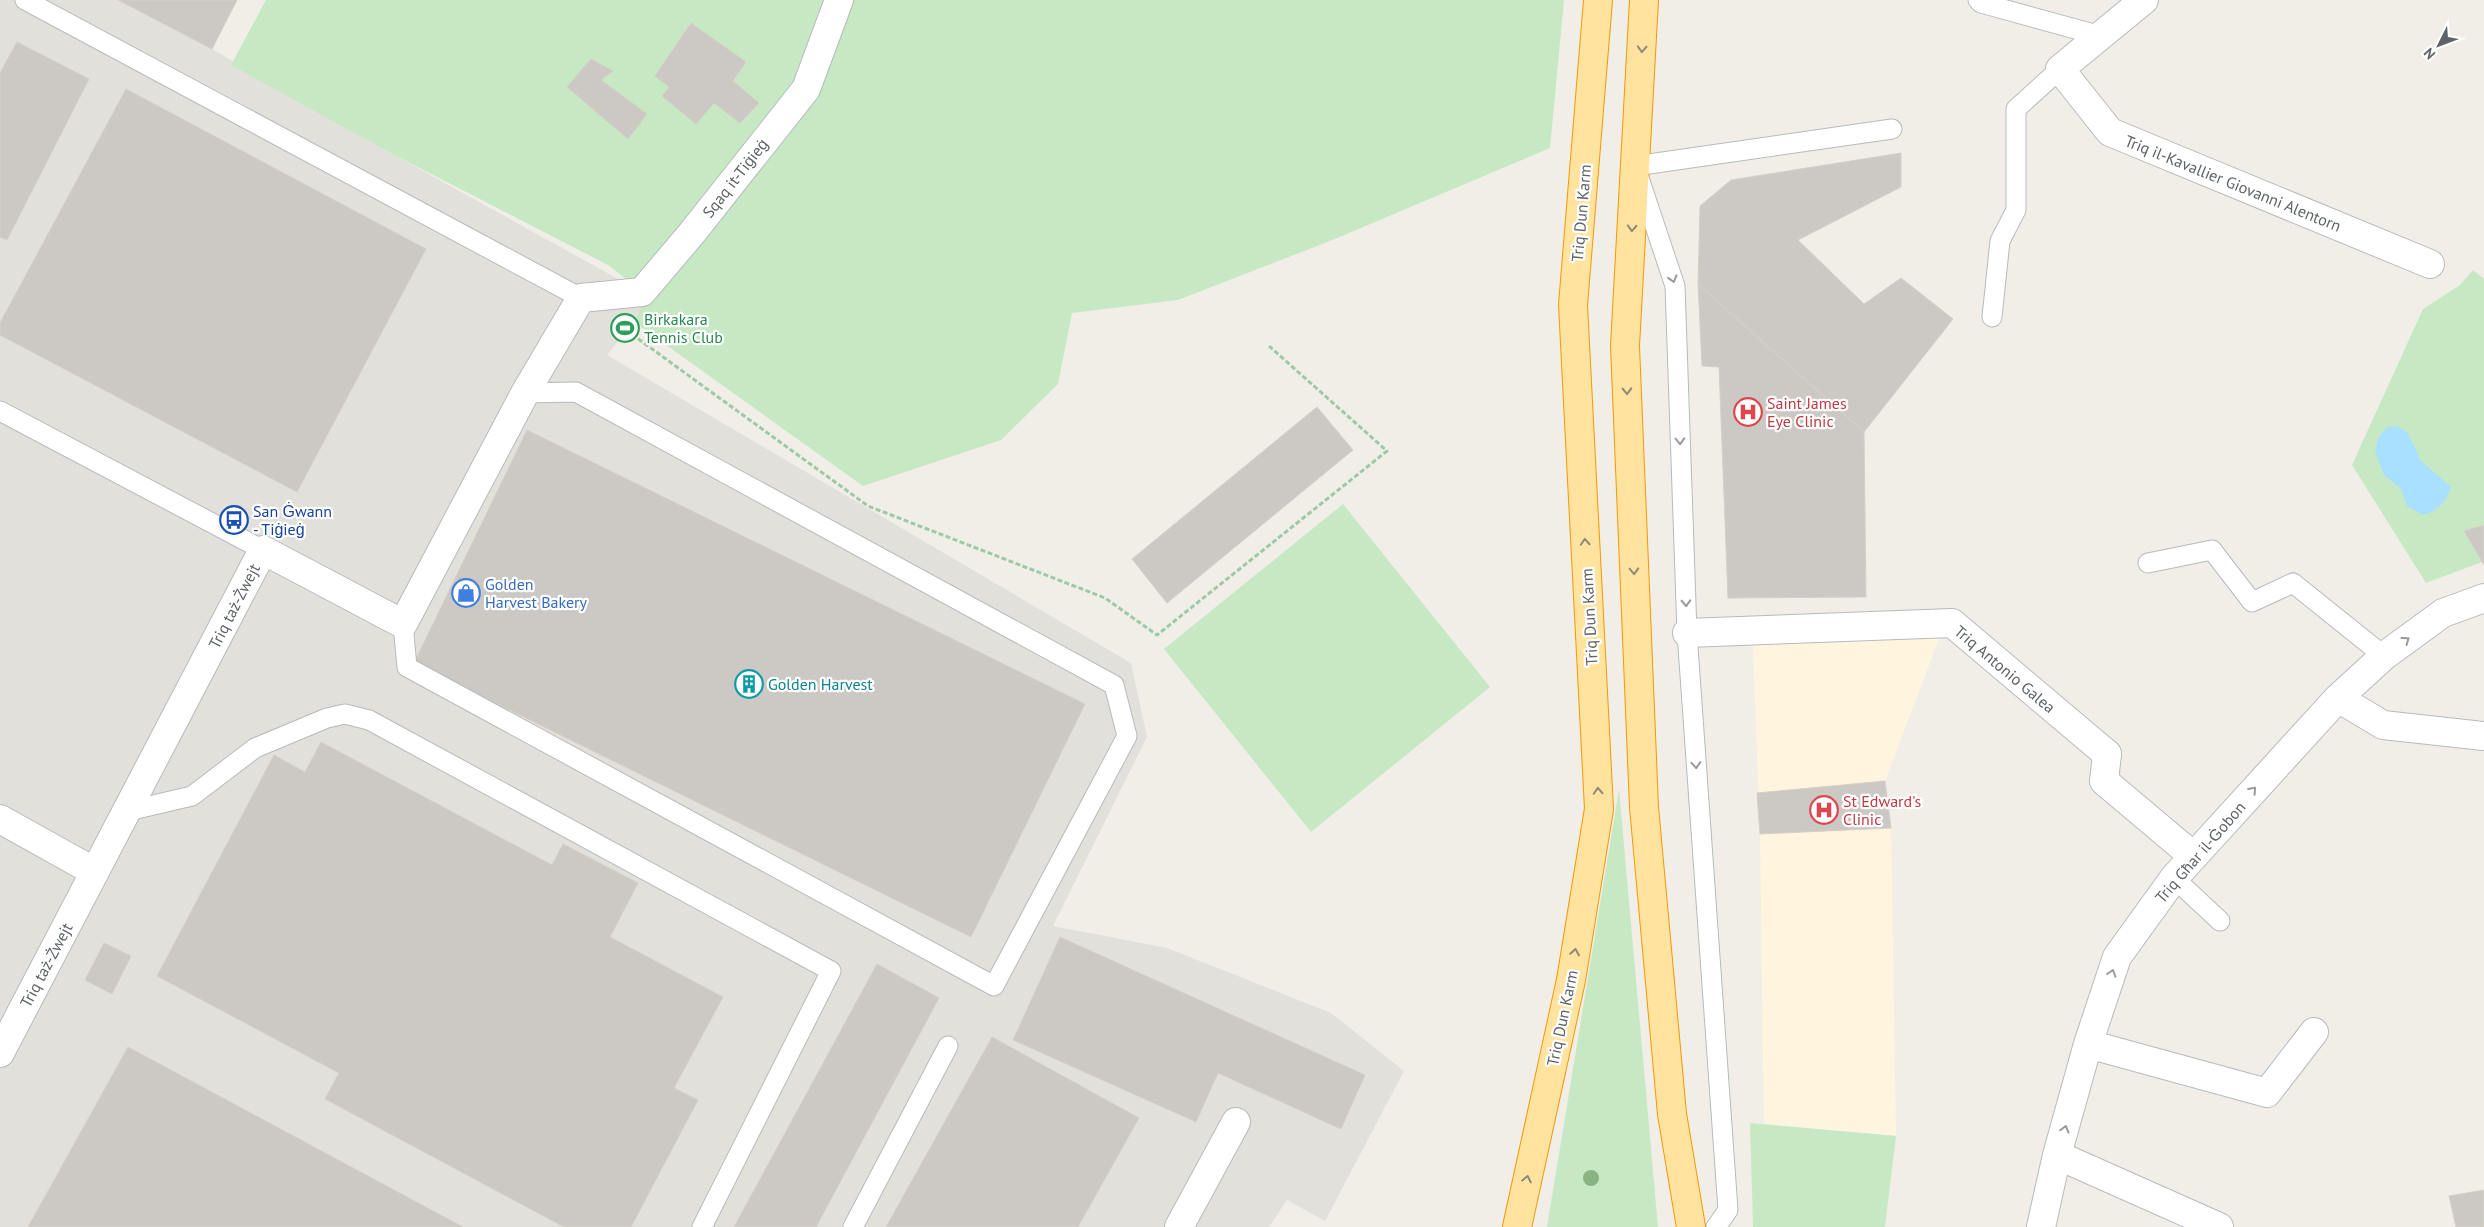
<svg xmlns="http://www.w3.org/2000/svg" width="2484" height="1227" font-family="'PT Sans',sans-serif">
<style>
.commercial{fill:#fff5de}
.industrial{fill:#e2e0db}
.green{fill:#c6e9c3}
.water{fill:#a9e0ff}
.building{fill:#ccc9c4;stroke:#d6cfc5}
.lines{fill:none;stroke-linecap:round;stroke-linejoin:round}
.service-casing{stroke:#b7babe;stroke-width:21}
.pedestrian-casing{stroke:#b7babe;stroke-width:30}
.minor-casing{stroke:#b7babe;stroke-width:30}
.trunk-casing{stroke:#f89700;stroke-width:30}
.path{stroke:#9ccaa6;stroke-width:3;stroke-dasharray:5 2.5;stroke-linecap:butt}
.service{stroke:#fff;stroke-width:19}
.pedestrian{stroke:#fff;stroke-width:28}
.minor{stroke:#fff;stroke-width:28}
.trunk{stroke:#ffe39f;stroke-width:28}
.tree{fill:#89b383}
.oneway{stroke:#8e8978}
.oneway2{stroke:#969a9d}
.labels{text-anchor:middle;stroke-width:4.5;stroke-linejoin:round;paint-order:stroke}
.street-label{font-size:16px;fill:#5e6368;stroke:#fff}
.leisure-label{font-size:16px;fill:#27864d;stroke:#fff;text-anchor:start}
.health-label{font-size:16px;fill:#be3a42;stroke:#fff;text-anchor:start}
.transit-label{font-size:16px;fill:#164399;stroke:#fff;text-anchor:start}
.shop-label{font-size:16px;fill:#366cbe;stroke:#fff;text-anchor:start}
.culture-label{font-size:16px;fill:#0d838f;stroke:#fff;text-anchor:start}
</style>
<rect width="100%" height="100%" fill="#f1eee7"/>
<path class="commercial" d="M1940,636l-55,145 6,47 5,308 -132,-12 -4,-290 -7,-190z"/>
<path class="industrial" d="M0,0h237l-25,49 186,108 249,138 -13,27 -27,33 524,308 16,74 -94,189 114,22 164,65 73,58 -79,150 -38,-21 -18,27h-1269z"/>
<path class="green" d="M266,0h1298l-14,148 -220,93 -152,59 -106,13 -14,71 -57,56 -138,46 -229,-164 13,-27 -39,-30 -210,-108 -167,-92z
M2473,270l11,9v246l-20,6 18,31 -56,21 -74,-118 71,-156 37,-24z
M1343,504l147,183 -179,145 -147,-183z
M1619,789l39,438h-111z
M1750,1123l146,13 -11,91h-132z"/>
<path class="water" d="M2397,426l11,7 13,28 30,26c-5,15 -12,23 -28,28l-16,-9 -6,-17 -17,-14 -9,-23 3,-14 9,-11z"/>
<path class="building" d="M118,0h119l-25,49z
M691,23l55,39 -13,19 26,22 -19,20 -26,-20 -18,21 -34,-28 7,-9 -14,-11z
M17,42l72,37 -82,161 -7,-3v-164z
M591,59l22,12 -12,9 46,34 -19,25 -61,-52z
M126,89l300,160 -129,243 -297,-157v-12z
M1901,153v34l-103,53 66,64 37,-26 52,41 -89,113 -166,-148 2,-78 31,-26z
M1698,284l166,148 2,165 -138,1 -9,-231 -17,-1z
M1317,407l36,43 -186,153 -35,-44z
M527,430l558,274 -114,233 -557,-274z
M2484,525v40l-20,-34z
M321,742l231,123 11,-21 75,39 -28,54 113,60 -49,91 24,12 -67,127h-67l-239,-128 14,-26 -182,-97 117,-221 31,17z
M1885,781l6,47 -131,6 -3,-41z
M1060,937l305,138 -24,54 -123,-56 -22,49 -183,-82z
M104,943l27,13 -19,38 -27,-14z
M877,964l62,34 -123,229h-82z
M992,1037l147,81 -61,109h-192z
M128,1047l335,180h-435z
M2484,1190v37h-28l-7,-31z"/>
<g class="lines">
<defs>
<path id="service" d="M25,0l556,298
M1978,0l3,3 120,33
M1992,317l8,-76 16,-31v-101l44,-40
M0,411l263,139
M2148,563l64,-13 40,52 41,-19 91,73
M403,624l4,43 587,319 133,-250 -13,-51 -538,-293 -51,1
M128,811l64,-15 63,-48 72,-30 18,-4 24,6 462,251 -129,256
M2174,878l46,43
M853,1227l95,-181
M1716,1227l12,-17 -41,-577 -12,-347 -40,-120 257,-37"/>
<path id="pedestrian" d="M2107,754l-3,27 89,75"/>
<path id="minor" d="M2144,0l-84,69 50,63 320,132
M1687,633l265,-10 155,131
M2338,698l45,27 101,11
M0,819l95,53
M2088,1044l179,49 47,-61
M0,1053l263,-503 140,74 122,-231 56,-95 61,-6 50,-59 114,-144 33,-89
M2057,1155l162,72
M1179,1227l57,-105
M2041,1227l16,-72 31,-111 29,-87 57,-79 164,-180 46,-42 59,-43 41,-15"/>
<path id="trunk" d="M1644,0l-19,346 19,461 28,307 19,113
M1517,1227l54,-247 28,-171 -26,-504 25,-305"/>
</defs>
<use href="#service" class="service-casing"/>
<use href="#pedestrian" class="pedestrian-casing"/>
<use href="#minor" class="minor-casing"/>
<use href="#trunk" class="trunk-casing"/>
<path class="path" d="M626,330l242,176 237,92 52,37 230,-184 -118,-105"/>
<use href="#service" class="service"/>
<use href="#pedestrian" class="pedestrian"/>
<use href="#minor" class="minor"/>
<use href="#trunk" class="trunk"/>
</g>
<circle class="tree" cx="1591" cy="1178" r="8"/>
<defs><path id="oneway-chevron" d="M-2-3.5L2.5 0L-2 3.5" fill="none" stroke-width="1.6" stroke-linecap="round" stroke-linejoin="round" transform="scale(1.25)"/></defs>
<g class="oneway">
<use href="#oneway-chevron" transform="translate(1642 49) rotate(93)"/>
<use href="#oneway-chevron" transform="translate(1632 228) rotate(93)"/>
<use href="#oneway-chevron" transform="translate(1627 391) rotate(88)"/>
<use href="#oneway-chevron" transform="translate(1585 542) rotate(-93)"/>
<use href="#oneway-chevron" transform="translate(1634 571) rotate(88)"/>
<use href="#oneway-chevron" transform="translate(1598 791) rotate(-93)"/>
<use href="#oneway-chevron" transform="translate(1575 952) rotate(-81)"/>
<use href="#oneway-chevron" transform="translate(1527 1179) rotate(-78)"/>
</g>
<g class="oneway2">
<use href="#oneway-chevron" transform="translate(1673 279) rotate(73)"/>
<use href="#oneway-chevron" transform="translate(1680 441) rotate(88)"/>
<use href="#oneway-chevron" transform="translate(1686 603) rotate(88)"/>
<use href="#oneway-chevron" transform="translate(2406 640) rotate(-36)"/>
<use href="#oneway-chevron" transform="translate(1696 765) rotate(86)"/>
<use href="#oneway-chevron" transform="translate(2253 790) rotate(-48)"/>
<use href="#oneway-chevron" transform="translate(2112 973) rotate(-72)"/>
<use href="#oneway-chevron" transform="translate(2065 1129) rotate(-74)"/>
</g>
<defs>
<symbol id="stadium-ring" viewBox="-11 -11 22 22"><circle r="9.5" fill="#fff" stroke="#2e9e5b" stroke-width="1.5"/><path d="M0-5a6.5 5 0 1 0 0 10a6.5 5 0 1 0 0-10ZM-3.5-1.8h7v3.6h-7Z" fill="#2e9e5b"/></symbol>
<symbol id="hospital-ring" viewBox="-11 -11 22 22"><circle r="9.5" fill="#fff" stroke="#e0444e" stroke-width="1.5"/><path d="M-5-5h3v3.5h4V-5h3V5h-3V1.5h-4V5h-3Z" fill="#e0444e"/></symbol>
<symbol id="bus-ring" viewBox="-11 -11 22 22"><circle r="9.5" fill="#fff" stroke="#1a4fb4" stroke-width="1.5"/><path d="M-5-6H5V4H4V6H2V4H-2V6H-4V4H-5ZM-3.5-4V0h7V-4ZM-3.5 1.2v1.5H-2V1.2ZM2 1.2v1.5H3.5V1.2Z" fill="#1a4fb4"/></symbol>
<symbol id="shop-ring" viewBox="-11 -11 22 22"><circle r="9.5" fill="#fff" stroke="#3f7fe0" stroke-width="1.5"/><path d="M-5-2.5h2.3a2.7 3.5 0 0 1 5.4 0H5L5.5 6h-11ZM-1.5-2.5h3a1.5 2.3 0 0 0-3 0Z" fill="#3f7fe0"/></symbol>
<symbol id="building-ring" viewBox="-11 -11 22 22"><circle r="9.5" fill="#fff" stroke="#0f9aa8" stroke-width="1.5"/><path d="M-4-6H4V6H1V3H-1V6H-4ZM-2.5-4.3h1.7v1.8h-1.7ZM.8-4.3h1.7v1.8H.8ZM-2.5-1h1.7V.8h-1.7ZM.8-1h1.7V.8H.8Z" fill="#0f9aa8"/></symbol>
</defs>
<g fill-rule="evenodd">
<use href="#stadium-ring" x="609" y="312" width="32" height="32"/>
<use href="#hospital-ring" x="1732" y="396" width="32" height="32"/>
<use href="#bus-ring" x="218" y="504" width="32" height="32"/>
<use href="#shop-ring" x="450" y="577" width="32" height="32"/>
<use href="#building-ring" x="733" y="668" width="32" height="32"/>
<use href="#hospital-ring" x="1808" y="794" width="32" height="32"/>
</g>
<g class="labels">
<g class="street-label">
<text transform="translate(735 178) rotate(-52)" y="6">Sqaq it-Tiġieġ</text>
<text transform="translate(2233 183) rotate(22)" y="6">Triq il-Kavallier Giovanni Alentorn</text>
<text transform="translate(1581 213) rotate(-85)" y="6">Triq Dun Karm</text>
<text transform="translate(234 606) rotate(-63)" y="6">Triq taż-Żwejt</text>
<text transform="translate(1589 617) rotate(-93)" y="6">Triq Dun Karm</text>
<text transform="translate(2005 669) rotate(40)" y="6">Triq Antonio Galea</text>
<text transform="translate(2200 852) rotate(-49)" y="6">Triq Għar il-Ġobon</text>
<text transform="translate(46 965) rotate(-62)" y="6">Triq taż-Żwejt</text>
<text transform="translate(1562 1018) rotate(-78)" y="6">Triq Dun Karm</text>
</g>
<g class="leisure-label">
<text x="644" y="325">Birkakara<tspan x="644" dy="18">Tennis Club</tspan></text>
</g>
<g class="health-label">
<text x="1767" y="409">Saint James<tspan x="1767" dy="18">Eye Clinic</tspan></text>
<text x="1843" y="807">St Edward's<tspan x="1843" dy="18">Clinic</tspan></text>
</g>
<g class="transit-label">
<text x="253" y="517">San Ġwann<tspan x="253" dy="18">- Tiġieġ</tspan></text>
</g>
<g class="shop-label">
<text x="485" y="590">Golden<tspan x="485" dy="18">Harvest Bakery</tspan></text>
</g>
<g class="culture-label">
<text x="768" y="690">Golden Harvest</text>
</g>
</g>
<g transform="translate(2439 45) rotate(228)" stroke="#ffffff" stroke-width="4" paint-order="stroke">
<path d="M0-4L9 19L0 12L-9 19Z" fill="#5e6368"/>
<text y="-8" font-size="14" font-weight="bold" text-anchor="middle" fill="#5e6368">N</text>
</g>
</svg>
